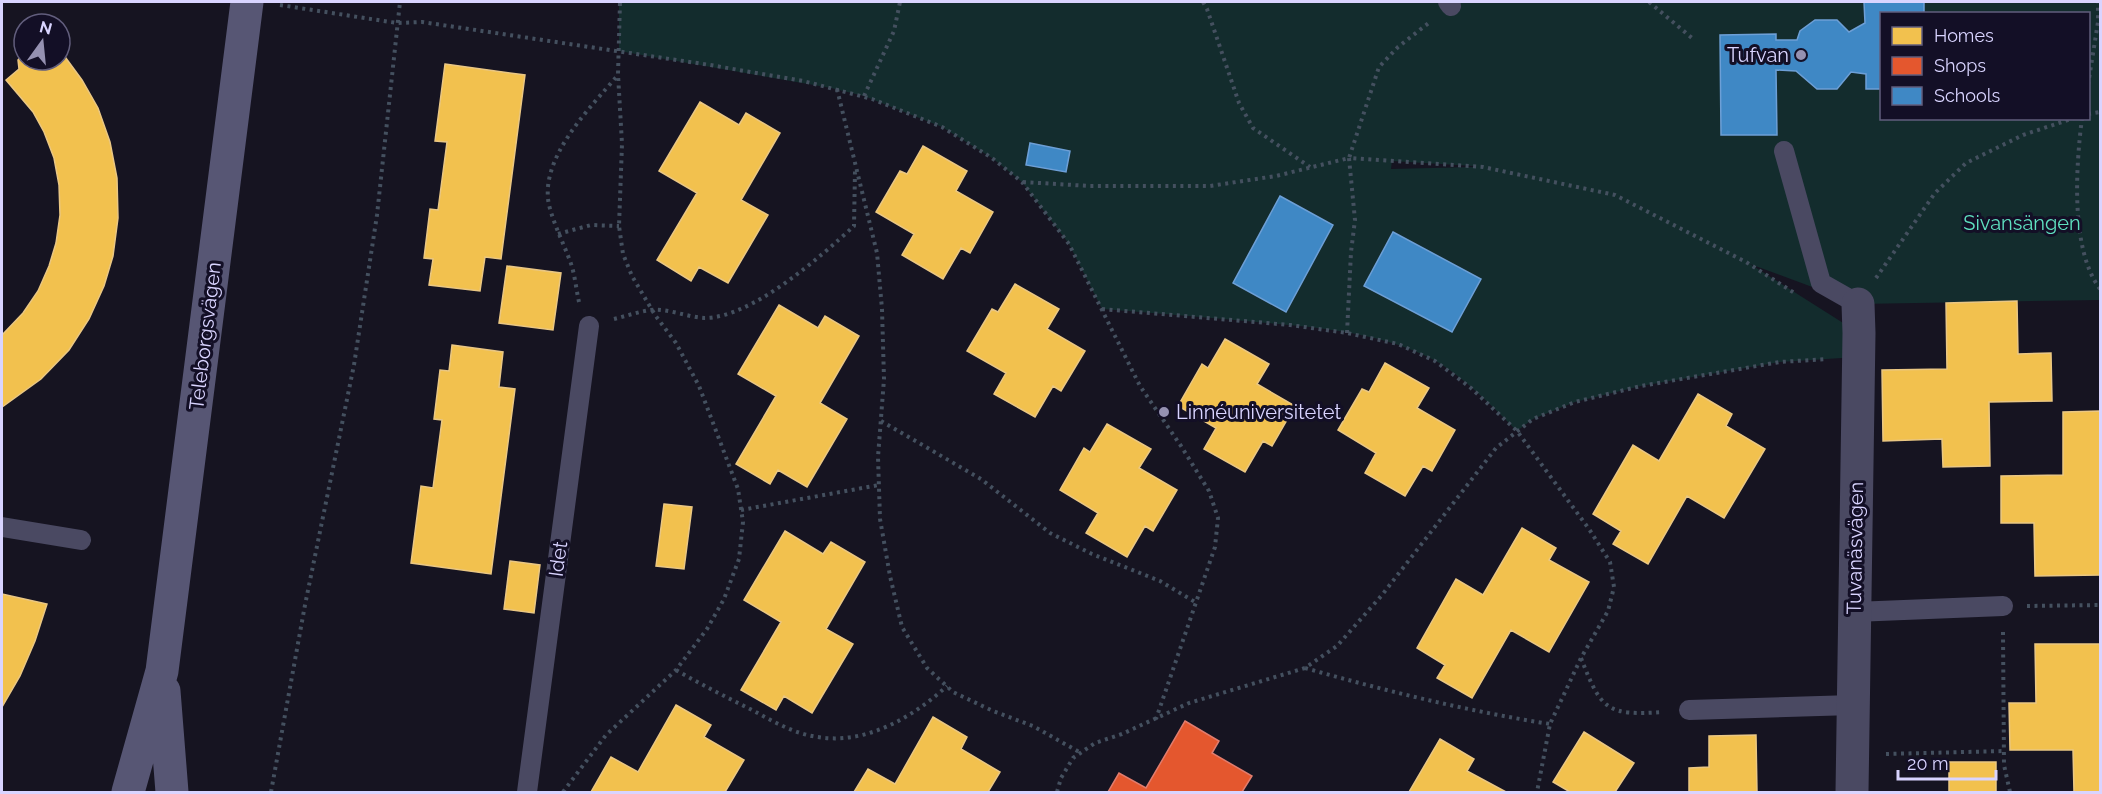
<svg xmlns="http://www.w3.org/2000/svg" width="2102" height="794" font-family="Raleway,sans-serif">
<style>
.green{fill:#132c2d;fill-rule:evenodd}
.homes{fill:#f2c14e;stroke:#eac783;stroke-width:1.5}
.shops{fill:#e4572e;stroke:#e17c6d;stroke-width:1.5}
.schools{fill:#3f88c5;stroke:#6d9fd6;stroke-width:1.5}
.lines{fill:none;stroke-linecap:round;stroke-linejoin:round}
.path{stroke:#44505f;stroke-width:4;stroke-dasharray:3 4.5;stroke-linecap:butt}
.lane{stroke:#4a4962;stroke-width:20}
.street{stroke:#4a4962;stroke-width:33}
.secondary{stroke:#575674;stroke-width:33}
.poi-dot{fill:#9591b1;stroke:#130f26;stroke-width:2}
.labels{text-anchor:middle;stroke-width:6;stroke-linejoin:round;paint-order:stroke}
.poi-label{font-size:20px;fill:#d9d4ff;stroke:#130f26;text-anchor:end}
.park-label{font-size:20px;fill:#5fe0c0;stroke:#130f26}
.street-label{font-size:20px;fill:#d9d4ff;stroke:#130f26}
</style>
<rect width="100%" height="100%" fill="#161421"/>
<path class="green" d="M619,2h1481v298l-242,4 -108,-40 109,69 -2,24 -77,5 -139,24 -66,16 -42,17 -16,12c-24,-24 -53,-54 -83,-71 -53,-28 -118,-33 -178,-38 -51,-5 -103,-9 -154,-13l-33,-65 -47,-62 -30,-24 -50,-31 -78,-31 -33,-8 -212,-37zM1882,14h206v104h-206zM1392,161l81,5v1l-82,2z"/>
<path class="homes" d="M60,50l22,30 16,28 12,34 7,36 1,40 -5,38 -9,30 -15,33 -20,31 -28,29 -39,28v-72l21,-22 15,-22 11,-25 7,-23 4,-28 -1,-30 -5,-27 -10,-26 -11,-20 -27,-32 13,-11 -1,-9 6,-7v7h36z
M445,64l80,11 -24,184 -16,-2 -5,34 -51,-6 4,-26 -9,-1 6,-49 8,1 9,-68 -12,-1z
M700,102l39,23 7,-12 34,20 -39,67 27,15 -40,68 -29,-16 -8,14 -34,-21 40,-67 -38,-22z
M923,146l44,25 -11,20 37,21 -23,41 -9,-5 -18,31 -41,-24 12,-21 -38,-22 24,-41 7,3z
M507,266l54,7 -8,57 -54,-7z
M1015,284l44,25 -12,20 38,22 -24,40 -8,-5 -18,31 -41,-23 12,-21 -39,-22 25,-42 6,3z
M2017,301l1,53 33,-1 1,48 -63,1 1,64 -47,1 -1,-28 -59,2 -1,-71 65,-1 -1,-66z
M779,305l39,23 7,-12 34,20 -39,67 27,16 -40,68 -29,-17 -8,14 -34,-20 40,-68 -38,-22z
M1225,339l44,25 -12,20 38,22 -23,40 -9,-5 -18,31 -41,-23 12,-21 -38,-22 24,-42 6,4z
M452,345l51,7 -4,35 16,2 -24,185 -80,-11 10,-77 12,2 9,-68 -8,-1 6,-49 9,1z
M1385,363l44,25 -12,20 38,22 -23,41 -9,-5 -18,30 -40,-23 11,-20 -38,-23 24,-41 7,3z
M1698,394l34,20 -6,12 39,23 -41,69 -37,-22 -39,68 -35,-20 8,-13 -28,-17 40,-69 26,16z
M2100,411v164l-65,1 -1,-53h-33v-47l62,-1v-63z
M1107,424l44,25 -12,19 38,22 -24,41 -8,-5 -18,31 -41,-24 12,-20 -38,-23 24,-42 6,4z
M664,504l28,3 -8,62 -28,-3z
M1522,528l34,20 -7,12 40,22 -40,70 -38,-22 -39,68 -35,-20 8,-13 -28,-17 39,-69 27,16z
M785,531l38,23 8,-12 34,20 -39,67 27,15 -41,69 -28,-17 -8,14 -35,-20 40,-68 -37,-22z
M510,561l30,4 -6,48 -30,-4z
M2,594l45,10 -12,37 -15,35 -18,31z
M2035,644h65v148h-26l-1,-42h-63l-1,-47h27z
M676,705l35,20 -7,12 40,23 -19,32h-134l20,-35 27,15z
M933,717l34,20 -6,12 39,23 -12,20h-134l14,-23 27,15z
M1584,732l50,31 -19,29h-45l-17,-10z
M1756,735l1,57h-68v-24l20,-1v-31z
M1440,739l34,20 -7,12 39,21h-97z
M1949,762h47v30h-47z"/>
<path class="shops" d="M1185,721l34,20 -7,12 40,23 -10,16h-134l11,-19 27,15z"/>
<path class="schools" d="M1864,2h60v12h-42v75h-16v-15l-15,-2 -14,17h-20l-21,-18 -20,-1 1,65h-56l-1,-100 56,-1v6h21l3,-9 15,-11h22l12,12 16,-9z
M1030,143l40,8 -4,21 -40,-7z
M1280,196l53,29 -47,87 -53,-29z
M1393,232l88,47 -29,53 -88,-46z"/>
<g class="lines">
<path class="path" d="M1203,2l4,7 32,94 14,25 57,39
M1649,2l43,36
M280,5l117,18 25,-1 288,43 93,16 69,18 70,28 50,31 30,24 47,62 71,142 41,60 28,45 9,27 -3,29 -59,172
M2088,85l10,-63v-20
M837,89l40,164 5,56 2,70 -6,78 2,62 10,57 12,51 25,41 26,24 40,19 40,15 48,27
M864,96l30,-65 6,-29
M2088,114l12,-2
M2082,118c-6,48 -12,131 18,171
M1023,182l67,4h120l66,-10 73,-18 30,-91 19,-20 32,-25
M558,234l33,-9 28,1
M1876,278l59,-85 31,-30 57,-28 51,-17
M579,302c-3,-13 -4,-28 -9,-41 -7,-19 -16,-36 -21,-56 -10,-47 41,-97 69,-130
M1102,309l188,16 57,8 51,11 37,17 36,27 46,43 72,98 21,33 4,25 -6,24 -27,47 -31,66 -13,68
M614,319c12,-3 24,-7 36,-9 17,-2 37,7 54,8 48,0 116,-61 150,-92l1,-55
M1347,333l4,-81 4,-32 -6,-62 134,9 132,28 131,67 50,32
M881,421l100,58 69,54 42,21 68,27 35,21
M741,510l138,-25
M2027,606l73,-1
M2003,632l1,133 6,27
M1581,658c20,52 26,58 82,54
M1305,668c81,23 162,43 245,56
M676,670c26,15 52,28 78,41 20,11 41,23 64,26 48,8 95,-20 129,-51
M1886,754l118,-3
M271,792l34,-187 49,-240 23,-150 23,-213
M563,792l43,-57 70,-65 31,-41 17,-30 15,-40 4,-37 -5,-33 -39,-103 -23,-43 -21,-28 -23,-39 -9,-22 -4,-28 3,-82 -4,-70 2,-72
M1057,792l4,-14 12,-20 22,-15 27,-9 67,-31 116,-35 32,-22 45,-51 114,-147 37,-29 42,-17 66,-16 139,-24 47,-3"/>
<path class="lane" d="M1448,2l3,4
M1784,151l37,132 37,21
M2,527l79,13
M1854,612l149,-6
M1689,710l164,-5
M527,792l62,-466"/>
<path class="street" d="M1852,792l7,-459 -1,-29"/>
<path class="secondary" d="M164,691l8,101
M128,792l34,-121 85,-669"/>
</g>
<g class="poi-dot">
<circle cx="1801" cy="55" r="6"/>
<circle cx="1164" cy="412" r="6"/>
</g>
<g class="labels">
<g class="poi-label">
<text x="1789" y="62">Tufvan</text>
<text x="1176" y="419" text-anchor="start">Linnéuniversitetet</text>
</g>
<g class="park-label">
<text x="2022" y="230">Sivansängen</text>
</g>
<g class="street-label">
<text transform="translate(205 336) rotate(-83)" y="7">Teleborgsvägen</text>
<text transform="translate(1855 548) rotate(-89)" y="7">Tuvanäsvägen</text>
<text transform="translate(558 559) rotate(-82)" y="7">Idet</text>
</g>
</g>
<rect width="2102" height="794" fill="none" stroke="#d9d4ff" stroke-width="6"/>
<rect x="1880" y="12" width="210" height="108" fill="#130f26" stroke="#625e7d" stroke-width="1.5"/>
<rect x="1892" y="27" width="30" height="18" fill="#f2c14e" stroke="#625e7d" stroke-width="1.5"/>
<text x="1934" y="42" font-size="18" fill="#d9d4ff">Homes</text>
<rect x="1892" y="57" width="30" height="18" fill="#e4572e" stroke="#625e7d" stroke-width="1.5"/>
<text x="1934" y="72" font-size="18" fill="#d9d4ff">Shops</text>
<rect x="1892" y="87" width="30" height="18" fill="#3f88c5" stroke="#625e7d" stroke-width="1.5"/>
<text x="1934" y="102" font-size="18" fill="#d9d4ff">Schools</text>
<g transform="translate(42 42) rotate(15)"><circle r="28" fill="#130f26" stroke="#625e7d" stroke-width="1.5"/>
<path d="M0-4.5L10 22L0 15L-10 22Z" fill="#9591b1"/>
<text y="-9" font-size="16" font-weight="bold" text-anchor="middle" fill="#d9d4ff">N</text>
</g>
<path d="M1898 770v9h98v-9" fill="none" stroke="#d9d4ff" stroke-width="3"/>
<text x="1907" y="770" font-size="18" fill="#d9d4ff" stroke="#130f26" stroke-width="4.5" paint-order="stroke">20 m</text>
</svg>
